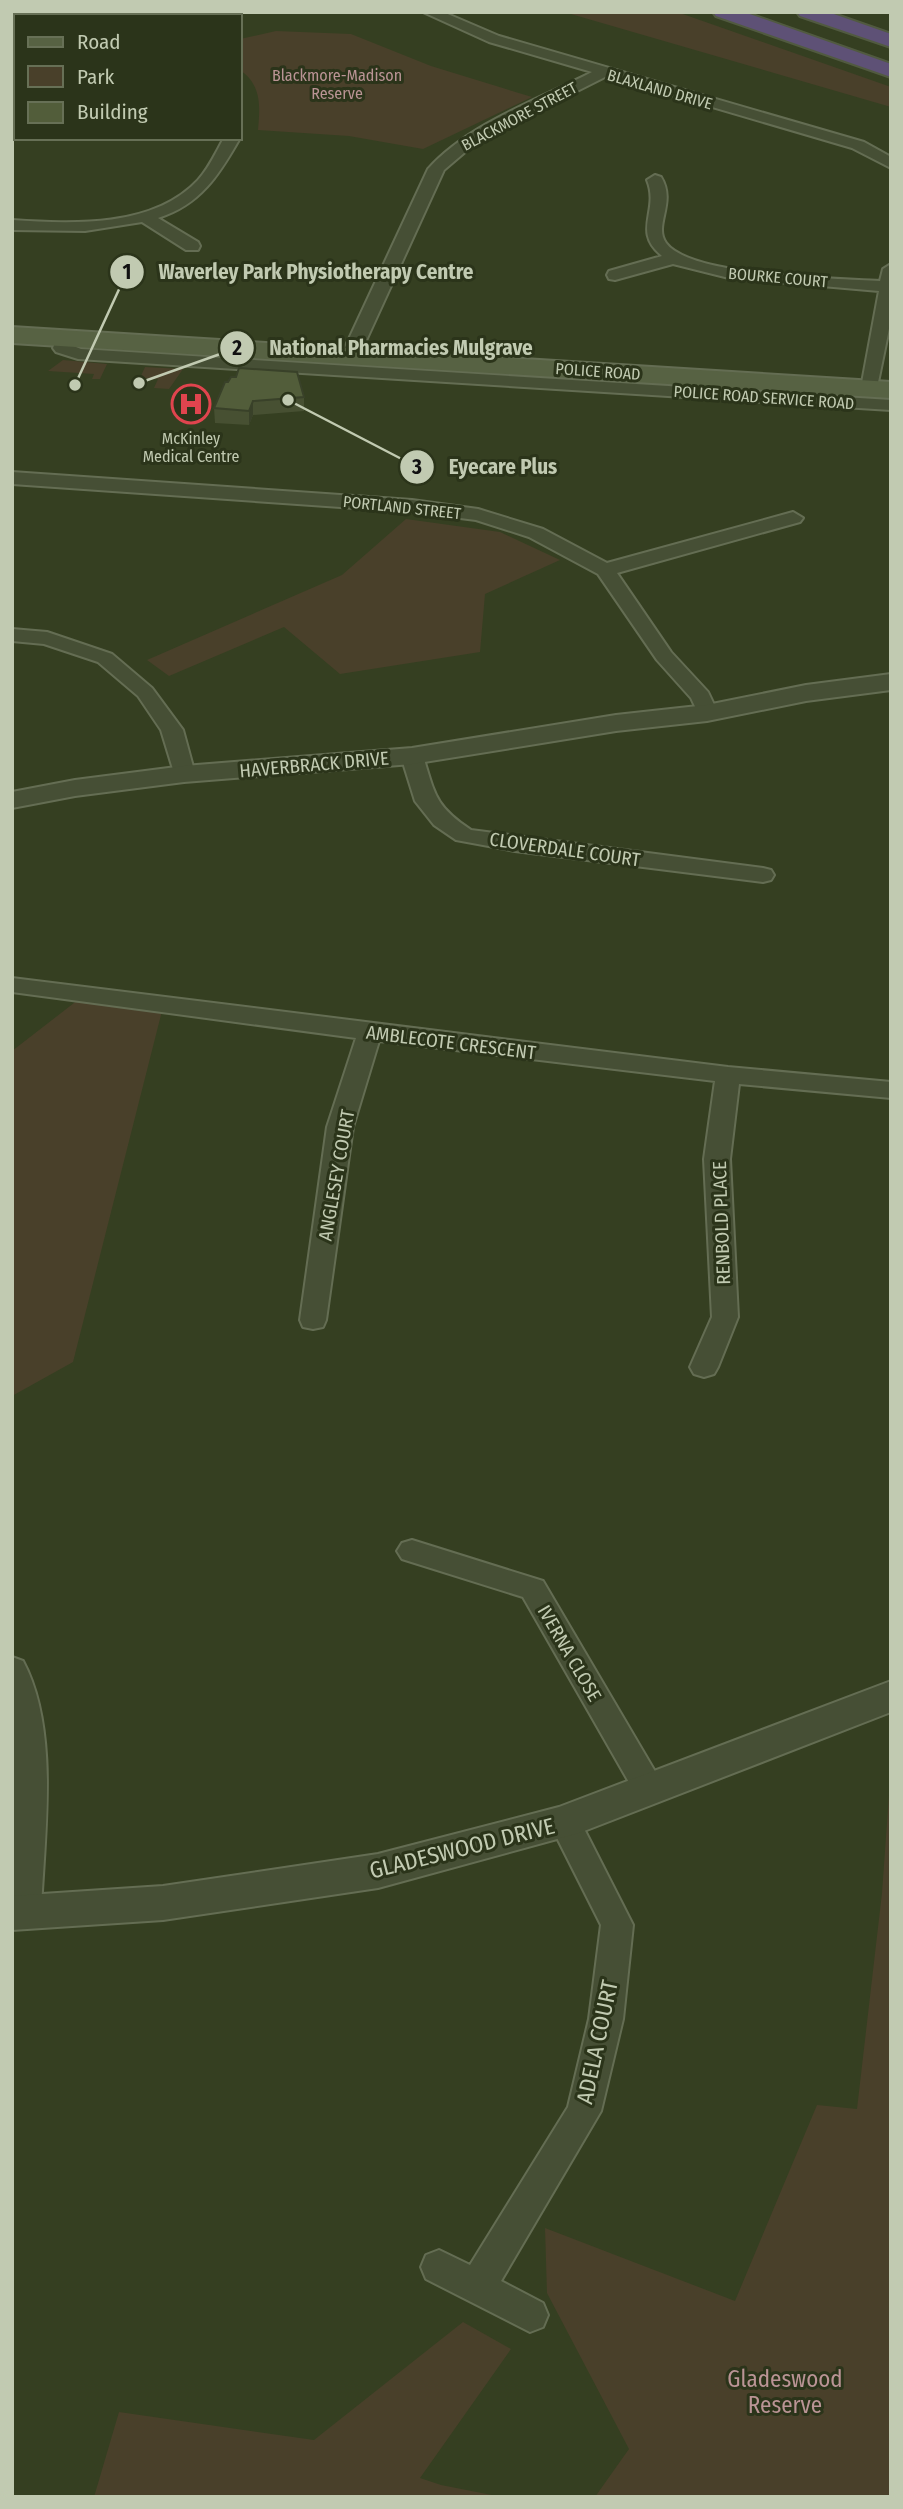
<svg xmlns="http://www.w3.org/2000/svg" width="903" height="2509" font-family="'Fira Sans Condensed',sans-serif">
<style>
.green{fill:#49402a}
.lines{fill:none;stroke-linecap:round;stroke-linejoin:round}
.minor-casing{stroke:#646d53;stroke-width:4}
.tertiary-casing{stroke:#646d53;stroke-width:4}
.secondary-casing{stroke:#646d53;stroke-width:4}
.motorway-casing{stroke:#515a40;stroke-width:4}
.minor{fill:#464f35;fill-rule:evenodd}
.tertiary{fill:#464f35;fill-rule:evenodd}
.secondary{fill:#576243;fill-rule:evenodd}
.motorway{fill:#5e5176;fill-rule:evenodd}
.wall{fill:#475032}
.shaded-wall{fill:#394129}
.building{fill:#525d3a;stroke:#394129;stroke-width:2}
.labels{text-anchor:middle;stroke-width:6;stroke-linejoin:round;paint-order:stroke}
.far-park-label{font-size:16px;fill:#ba9495;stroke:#2b341a}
.far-street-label{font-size:16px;fill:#c1cab1;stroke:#2b341a}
.far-poi-label{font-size:16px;fill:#c1cab1;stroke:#2b341a}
.street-label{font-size:19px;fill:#c1cab1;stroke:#2b341a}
.near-street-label{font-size:23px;fill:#c1cab1;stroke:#2b341a}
.near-park-label{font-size:23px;fill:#ba9495;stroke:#2b341a}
.leader{fill:none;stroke:#c1cab1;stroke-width:2.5}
.callout-dot{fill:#c1cab1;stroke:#2b341a;stroke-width:2.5}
.mark-label{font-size:21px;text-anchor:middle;font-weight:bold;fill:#111}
.callout-label{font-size:21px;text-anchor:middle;font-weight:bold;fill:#c1cab1;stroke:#2b341a;stroke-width:6;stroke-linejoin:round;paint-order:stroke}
</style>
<rect width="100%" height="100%" fill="#353f21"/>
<path class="green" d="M564,12h113l214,75v20z
M276,31l75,3 80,32 101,31 -109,52 -74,-13 -91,-6c2,-23 4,-45 -18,-60v-31z
M63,360l44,4 -7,15h-8l2,-5 -46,-3z
M145,367l38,2 -14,20 -15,-1 4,-9 -18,-1z
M406,519l94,13 60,28 -75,34 -5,58 -140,22 -56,-47 -115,49 -22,-16 195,-85z
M83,996l80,11 -90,355 -61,34v-345z
M891,1767v730h-296l34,-48 -82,-156 -2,-65 190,73 82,-196 40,4 25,-216z
M463,2322l48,27 -91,129 21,7 61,12h-408l25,-85 195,28z"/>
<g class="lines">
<defs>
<path id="minor" d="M95,12h19l3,4h-19z
M423,12h20l56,24 365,106 27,15v11l-39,-20 -245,-72 -129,65 -34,29 -85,186 -9,5 -6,-1 -3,-4 87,-187c40,-45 111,-70 164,-97l-103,-30z
M12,104l4,1v11l-4,-1z
M224,138h16c-21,37 -40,67 -82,80l40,24 2,4 -2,4h-12l-44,-28 -57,9 -73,-1v-10c61,4 141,8 186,-40 11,-12 18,-28 26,-42z
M655,175l6,2c16,26 -8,48 5,66 25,34 171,35 214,38l3,-12 8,-5v55l-15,73 -6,1 -9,-5 18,-97 -150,-13 -56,-14 -58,16 -6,-1 -2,-4 2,-4 53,-15c-31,-25 -2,-45 -15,-76z
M64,334l9,5 -2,6 10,4 810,51v10l-813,-51 -22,-7 -3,-4 5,-13z
M12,472l400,28 66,9 65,20 64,34 186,-51 10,6 -3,4 -183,51 54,79 37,40 10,21 -4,4h-14l-9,-19 -34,-38 -59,-86 -69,-37 -53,-17 -64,-8 -400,-28z
M12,629l35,3 65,22 40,34 31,42 12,44 -3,5h-16l-15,-49 -23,-34 -40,-34 -54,-18 -32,-3z
M412,750l8,1 3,5c12,39 12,50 48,74l292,38 8,2 3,5 -3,5 -8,2 -248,-31 -59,-11 -22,-15 -19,-24 -14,-45 3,-5z
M12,978l716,89 163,15v16l-152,-14 -9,75 8,158 -20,50 -4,7 -10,3 -10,-3 -4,-7 22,-50 -8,-158 11,-78 -336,-40 -26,86 -27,193 -3,7 -10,2 -10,-2 -3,-7 27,-193 29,-89 -344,-46z
M412,1540l131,41 117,199 5,9 -5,9 -11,4 -11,-4 -115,-201 -121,-38 -5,-8 5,-8z
M12,1657l11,4c37,69 21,174 18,250l-4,10 -12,4 -13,-7z
M565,1809l11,4 57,112 -10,94 -22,92 -100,170 42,22 5,12 -5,12 -13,5 -104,-53 -5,-12 5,-12 13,-5 31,15 98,-158 21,-88 12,-94 -52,-103 5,-9z"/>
<path id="tertiary" d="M891,674v16l-85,11 -99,20 -91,10 -204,33 -228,18 -109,14 -63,12v-16l63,-12 109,-14 228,-18 204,-33 91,-10 99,-20z
M891,1681v31l-312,121 -201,55 -215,32 -151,10v-34l151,-10 215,-32 181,-47z"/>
<path id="secondary" d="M12,327l879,55v16l-879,-55z"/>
<path id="motorway" d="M713,12h31l147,52v13l-175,-61z
M797,12h31l63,22v13l-91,-31z"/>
</defs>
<use href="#minor" class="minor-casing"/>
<use href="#tertiary" class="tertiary-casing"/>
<use href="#secondary" class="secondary-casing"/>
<use href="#motorway" class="motorway-casing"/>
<use href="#minor" class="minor"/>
<use href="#tertiary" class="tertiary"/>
<use href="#secondary" class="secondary"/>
<use href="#motorway" class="motorway"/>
</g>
<path class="wall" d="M297,372l7,25v14l-51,4 -4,10 -34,-2 -1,-15z"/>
<path class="shaded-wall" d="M253,401v14l-4,10v-14z"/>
<path class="building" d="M239,368l58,4 7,25 -51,4 -4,10 -35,-3 11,-26h3l3,-5h5z"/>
<defs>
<symbol id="hospital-ring" viewBox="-11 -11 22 22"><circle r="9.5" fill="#2b341a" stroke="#e0444e" stroke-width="1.5"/><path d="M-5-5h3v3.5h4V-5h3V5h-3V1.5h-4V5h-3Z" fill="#e0444e"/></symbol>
</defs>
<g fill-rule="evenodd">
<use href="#hospital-ring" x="169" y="382" width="44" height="44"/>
</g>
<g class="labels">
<g class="far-park-label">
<text x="337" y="81">Blackmore-Madison<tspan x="337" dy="18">Reserve</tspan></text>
</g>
<g class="far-street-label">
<text transform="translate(660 89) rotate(16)" y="6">BLAXLAND DRIVE</text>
<text transform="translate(519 116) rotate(-28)" y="6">BLACKMORE STREET</text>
<text transform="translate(778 277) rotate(5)" y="6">BOURKE COURT</text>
<text transform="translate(598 371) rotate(4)" y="6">POLICE ROAD</text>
<text transform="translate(764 397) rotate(4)" y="6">POLICE ROAD SERVICE ROAD</text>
<text transform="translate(402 507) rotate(6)" y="6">PORTLAND STREET</text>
</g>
<g class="far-poi-label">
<text x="191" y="444">McKinley<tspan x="191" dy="18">Medical Centre</tspan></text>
</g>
<g class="street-label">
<text transform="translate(314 764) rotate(-5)" y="7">HAVERBRACK DRIVE</text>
<text transform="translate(565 849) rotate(8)" y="7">CLOVERDALE COURT</text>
<text transform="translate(451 1042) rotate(7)" y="7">AMBLECOTE CRESCENT</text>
<text transform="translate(336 1175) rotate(-80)" y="7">ANGLESEY COURT</text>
<text transform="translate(721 1223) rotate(-92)" y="7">RENBOLD PLACE</text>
<text transform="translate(570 1653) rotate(60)" y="7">IVERNA CLOSE</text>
</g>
<g class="near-street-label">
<text transform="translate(462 1848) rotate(-14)" y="8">GLADESWOOD DRIVE</text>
<text transform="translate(597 2042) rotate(-78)" y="8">ADELA COURT</text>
</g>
<g class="near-park-label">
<text x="785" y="2387">Gladeswood<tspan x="785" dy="26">Reserve</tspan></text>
</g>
</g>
<path class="leader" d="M75 385L127 272M139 383L237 348M288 400L417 467"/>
<g class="callout-dot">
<circle cx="75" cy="385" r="7"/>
<circle cx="139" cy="383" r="7"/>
<circle cx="288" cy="400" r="7"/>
<circle cx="127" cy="272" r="18"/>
<circle cx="237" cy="348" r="18"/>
<circle cx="417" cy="467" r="18"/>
</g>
<g class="mark-label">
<text x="127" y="279">1</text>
<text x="237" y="355">2</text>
<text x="417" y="474">3</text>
</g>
<g class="callout-label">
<text x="316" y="279">Waverley Park Physiotherapy Centre</text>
<text x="401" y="355">National Pharmacies Mulgrave</text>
<text x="503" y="474">Eyecare Plus</text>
</g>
<rect width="903" height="2509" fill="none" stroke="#c1cab1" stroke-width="28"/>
<rect x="14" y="14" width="228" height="126" fill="#2b341a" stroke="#677056" stroke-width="2"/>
<rect x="28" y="37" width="35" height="10" fill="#576243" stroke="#677056" stroke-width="2"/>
<text x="77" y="49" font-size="21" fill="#c1cab1">Road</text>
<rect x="28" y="66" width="35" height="21" fill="#49402a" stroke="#677056" stroke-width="2"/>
<text x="77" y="84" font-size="21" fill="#c1cab1">Park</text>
<rect x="28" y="102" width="35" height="21" fill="#525d3a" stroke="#677056" stroke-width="2"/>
<text x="77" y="119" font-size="21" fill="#c1cab1">Building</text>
</svg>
